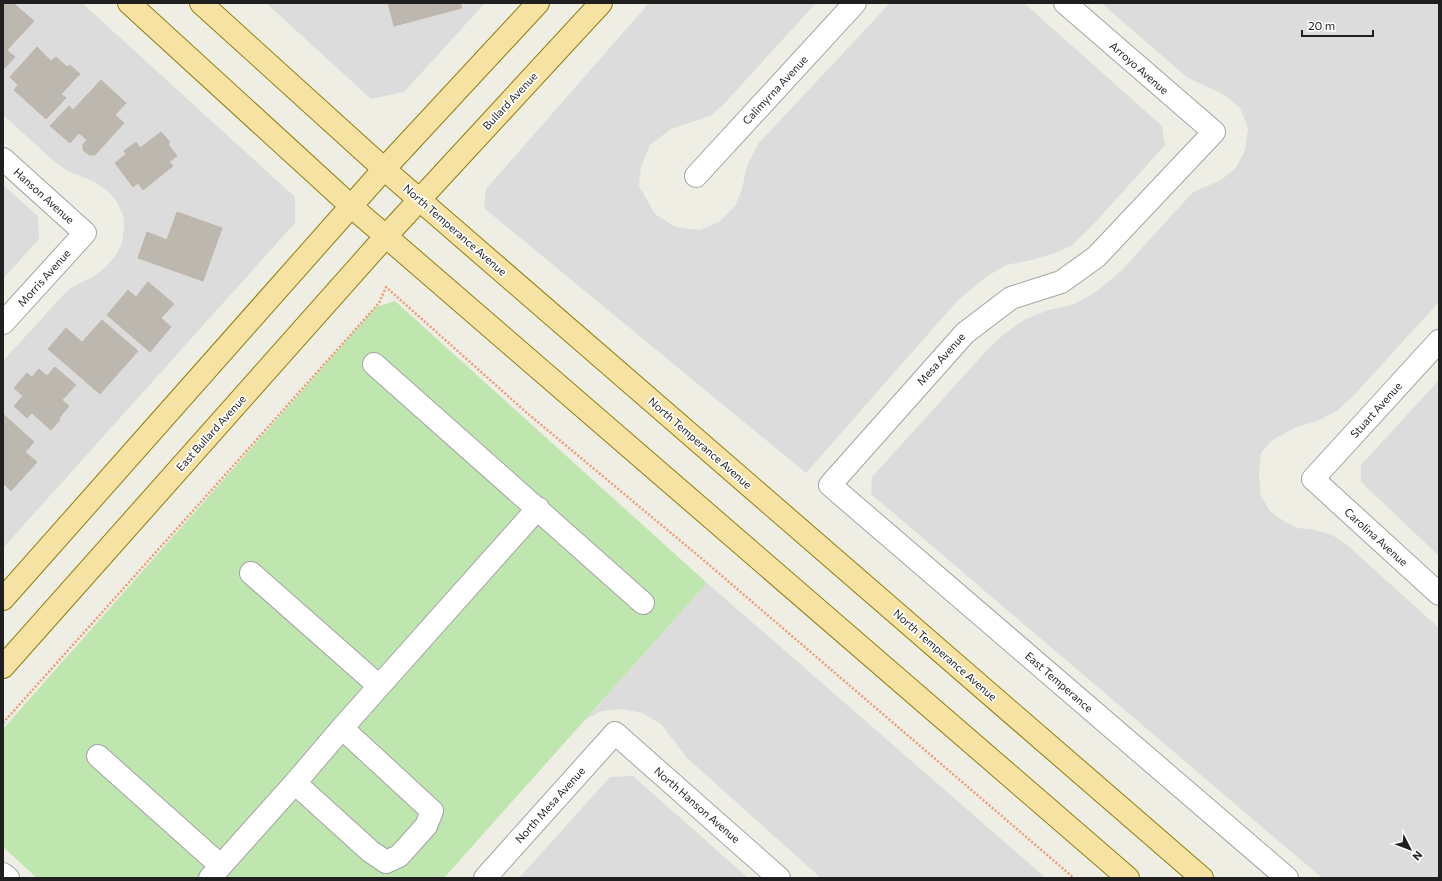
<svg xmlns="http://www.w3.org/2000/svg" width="1442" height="881" font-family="Commissioner,sans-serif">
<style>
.residential{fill:#dddcdc}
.grass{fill:#bfe6af}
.building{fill:#bcb7af;stroke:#c0b7a9}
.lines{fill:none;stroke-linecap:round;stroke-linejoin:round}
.minor-casing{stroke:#a3a3a3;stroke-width:24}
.major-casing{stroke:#8f7e0a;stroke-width:24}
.path{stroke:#f19a75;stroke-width:2.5;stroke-dasharray:2 2;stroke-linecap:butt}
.minor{stroke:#fff;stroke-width:22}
.major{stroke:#f6e3a4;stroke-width:22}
.labels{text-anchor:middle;stroke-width:3.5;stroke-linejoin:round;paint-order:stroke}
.street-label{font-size:11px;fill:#1f1f1f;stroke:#fff}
</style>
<rect width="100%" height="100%" fill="#efeee5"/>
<path class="residential" d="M3,3h79l213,194v26l-292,325v-187l60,-66 8,-7 23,-12 11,-8 11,-13 6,-12 2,-14 -1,-14 -6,-13 -9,-11 -13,-9 -27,-11 -12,-8 -53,-48z
M266,3h219l-81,89 -33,7z
M649,3h167l-92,101 -14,12 -39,13 -21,16 -9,22 -2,19 16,28 20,13 25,3 19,-8 16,-16 7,-17 5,-23 11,-22 132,-141h134l138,123 3,19 -74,82 -20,19 -19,8 -24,7 -22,4 -20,12 -28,23 -152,173 -322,-265 2,-19z
M1101,3h338v299l-84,92 -18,17 -20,10 -20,6 -25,13 -11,13 -2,22 2,21 9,15 15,11 13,6 17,2 17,5 14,9 93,84v250h-117l-451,-384 1,-17 116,-128 16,-15 20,-14 24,-10 24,-5 24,-13 26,-22 71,-78 28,-12 15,-12 9,-18 3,-22 -8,-20 -17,-14 -35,-16z
M3,185l35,31 1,23 -36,40z
M1439,380v176l-78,-74v-17z
M707,583l339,295h-225l-134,-120 -26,-34 -19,-11 -20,-4 -20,2 -16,8z
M633,776l115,102h-229l91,-101z"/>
<path class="grass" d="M395,301l312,282 -263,295h-407l-34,-31v-118l373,-422z"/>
<path class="building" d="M5,3h8l21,18 -27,29 8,7 -12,13v-65z
M388,3h72l2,5 -68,18z
M37,47l14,14 5,-4 11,10 3,-2 10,9 -19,20 5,4 -20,21 -32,-29 4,-5 -8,-8z
M101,80l25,23 -11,12 9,8 -29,32h-6l-6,-5v-6l4,-4 -8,-7 -9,10 -20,-17 19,-20 4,4z
M161,132l9,10 -2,2 9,12 -8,6 4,4 -30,24 -5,-7 -5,4 -18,-24 11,-9 -2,-3 12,-9 4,6z
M177,212l45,16 -19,53 -65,-23 9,-26 20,8z
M148,282l26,22 -13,14 10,9 -21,25 -43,-37 21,-25 8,7z
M102,320l36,31 -38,43 -52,-45 18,-21 16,14z
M55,367l21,18 -14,15 7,6 -10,12 1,2 -9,10 -19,-17 -5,5 -13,-12 9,-10 -9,-8 13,-15 5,4 7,-8 8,7z
M3,414l31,28 -9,10 12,10 -26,29 -8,-8z"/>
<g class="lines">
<defs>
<path id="minor" d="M1065,3l149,129 -118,125 -35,25 -50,16 -46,35 -135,152 457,393
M3,159l82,74 -82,90
M696,176l159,-173
M1439,341l-126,138 126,115
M374,364l269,239
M251,573l128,113
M98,756l123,110
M295,783l75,68 16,11 13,-6 27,-30 6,-15 -90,-83
M3,874l5,4
M210,878l85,-95 47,-55 196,-220
M485,878l130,-145 164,145"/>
<path id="major" d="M129,3l223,204 776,671
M201,3l183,166 818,709
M3,599l381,-430 154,-166
M3,667l383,-431 215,-233"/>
</defs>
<use href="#minor" class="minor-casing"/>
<use href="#major" class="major-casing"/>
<path class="path" d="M3,723l376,-420 7,-16 141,126 174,145 373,320"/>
<use href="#minor" class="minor"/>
<use href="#major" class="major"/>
</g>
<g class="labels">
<g class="street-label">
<text transform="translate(1139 68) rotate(41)" y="4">Arroyo Avenue</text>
<text transform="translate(775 90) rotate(-47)" y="4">Calimyrna Avenue</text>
<text transform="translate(510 101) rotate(-47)" y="4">Bullard Avenue</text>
<text transform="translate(44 196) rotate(42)" y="4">Hanson Avenue</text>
<text transform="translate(455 230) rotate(41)" y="4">North Temperance Avenue</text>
<text transform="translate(44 278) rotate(-48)" y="4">Morris Avenue</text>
<text transform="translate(941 359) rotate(-48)" y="4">Mesa Avenue</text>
<text transform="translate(1376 410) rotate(-48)" y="4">Stuart Avenue</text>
<text transform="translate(211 433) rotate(-48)" y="4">East Bullard Avenue</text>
<text transform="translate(700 443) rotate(41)" y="4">North Temperance Avenue</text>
<text transform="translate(1376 537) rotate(42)" y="4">Carolina Avenue</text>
<text transform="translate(945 655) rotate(41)" y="4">North Temperance Avenue</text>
<text transform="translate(1059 682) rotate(41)" y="4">East Temperance</text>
<text transform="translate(550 805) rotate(-48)" y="4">North Mesa Avenue</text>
<text transform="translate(697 805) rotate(41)" y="4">North Hanson Avenue</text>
</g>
</g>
<rect width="1442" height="881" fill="none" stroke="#1f1f1f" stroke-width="8"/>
<g transform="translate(1410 849) rotate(132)" stroke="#ffffff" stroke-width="3" paint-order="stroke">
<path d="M0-3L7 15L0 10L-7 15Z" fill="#1f1f1f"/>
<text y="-6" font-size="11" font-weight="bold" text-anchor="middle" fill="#1f1f1f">N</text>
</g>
<path d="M1302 30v6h71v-6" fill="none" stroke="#1f1f1f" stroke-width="2"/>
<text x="1308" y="30" font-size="12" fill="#1f1f1f" stroke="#ffffff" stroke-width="3" paint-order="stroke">20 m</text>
</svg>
